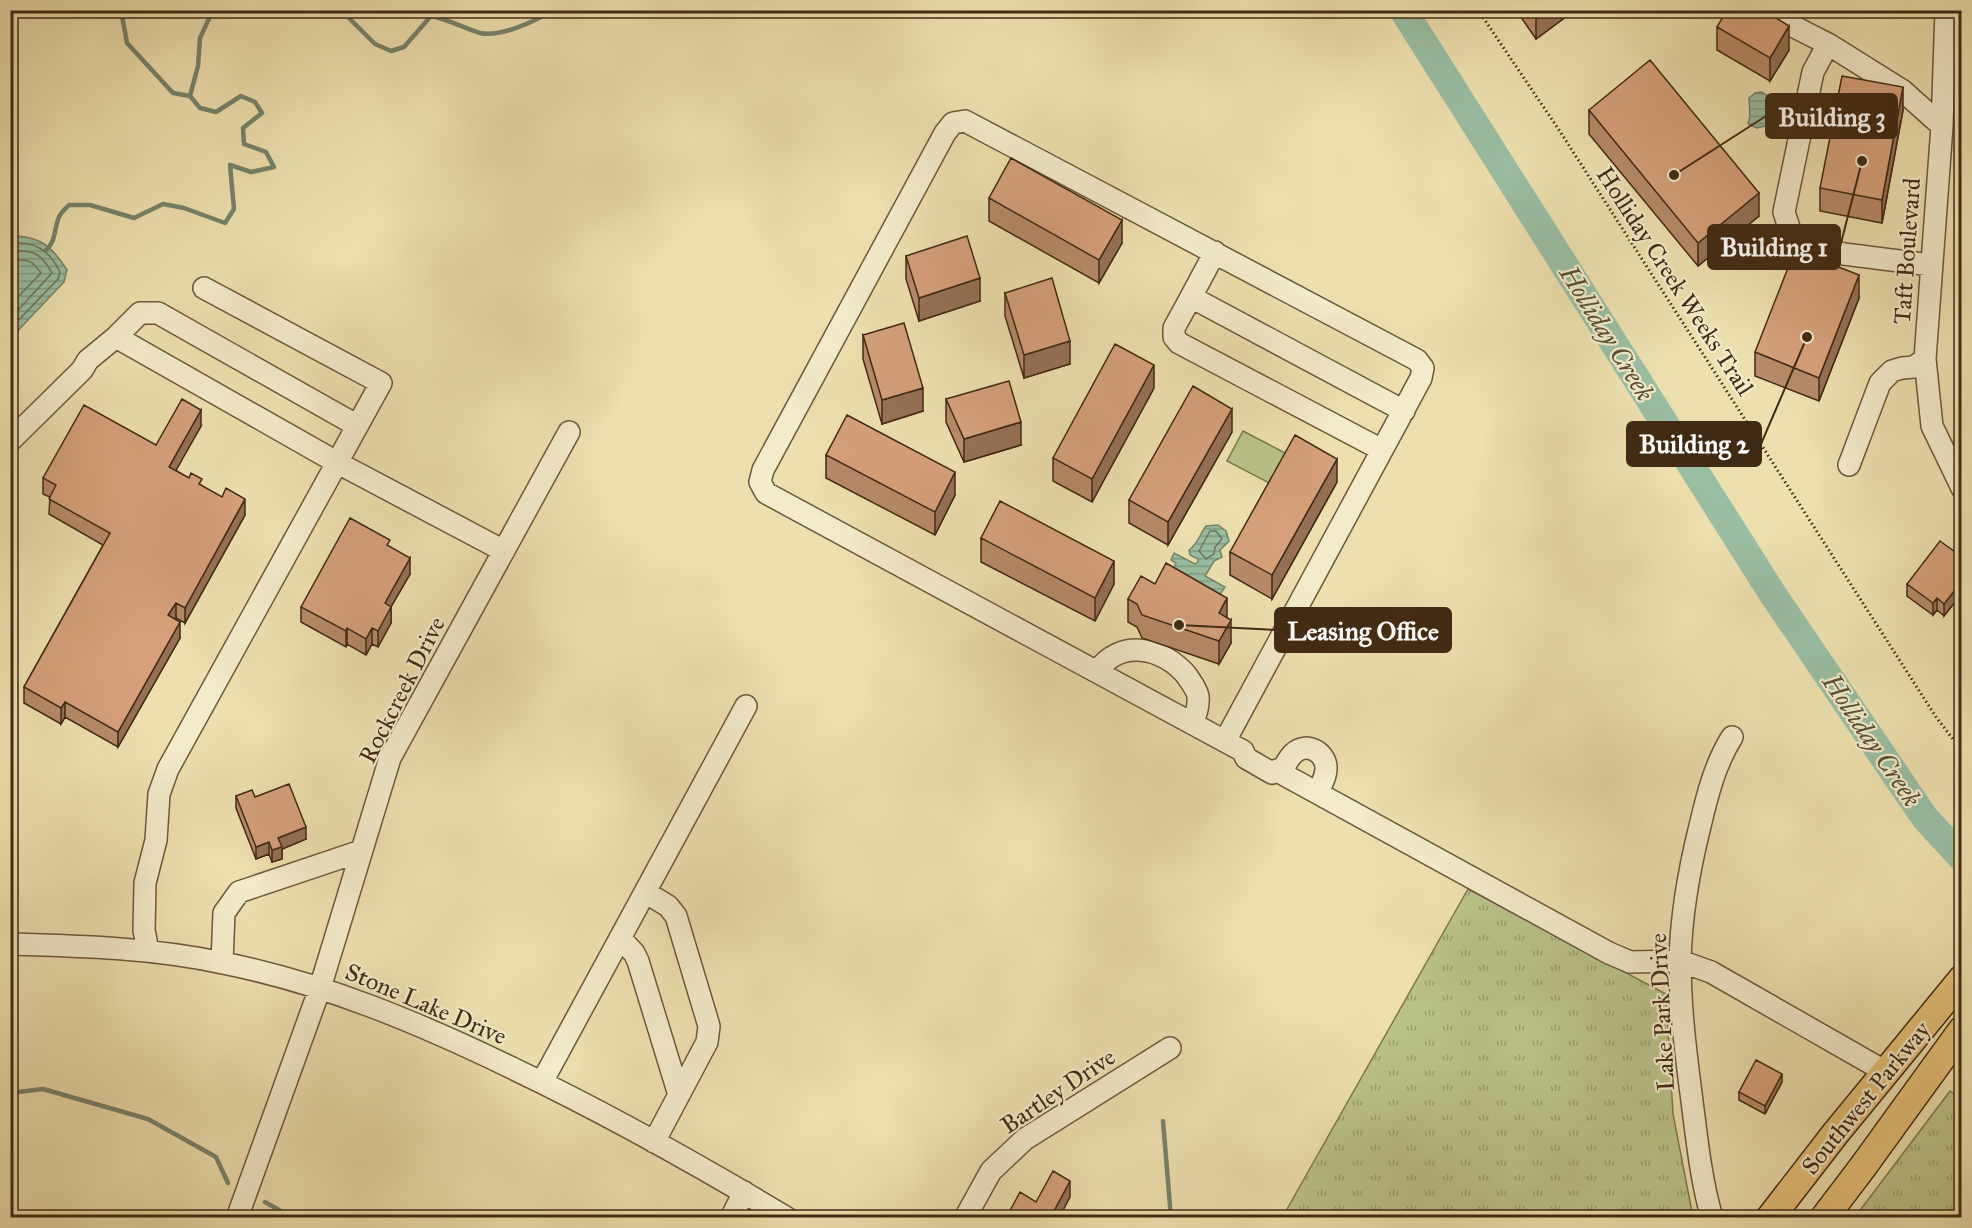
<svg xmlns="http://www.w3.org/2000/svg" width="1972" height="1228" font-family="'IM FELL Great Primer',serif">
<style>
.grass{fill:url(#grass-tufts);stroke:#7e764e;stroke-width:1.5}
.pitch{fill:#bac289;stroke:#7e764e;stroke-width:1.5}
.water{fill:url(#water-rules);stroke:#76836a;stroke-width:1.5}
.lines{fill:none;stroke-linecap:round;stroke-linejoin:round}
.shore{stroke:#6e745c;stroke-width:1.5}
.stream{stroke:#76836a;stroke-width:4.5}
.river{stroke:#9abea4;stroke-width:28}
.minor-casing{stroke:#6c583a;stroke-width:24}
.major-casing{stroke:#412a13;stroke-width:30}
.path{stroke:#412a13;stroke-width:3;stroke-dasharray:1.5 3;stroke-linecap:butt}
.minor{stroke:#f3ebca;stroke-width:21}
.major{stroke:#e6c077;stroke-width:27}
.wall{fill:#b78a69;stroke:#412a13;stroke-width:1.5}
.shaded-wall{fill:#957055;stroke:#412a13;stroke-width:1.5}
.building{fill:#d5a07a;stroke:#412a13;stroke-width:1.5}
.labels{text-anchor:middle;stroke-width:4.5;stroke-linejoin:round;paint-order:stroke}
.street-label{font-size:24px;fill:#412a13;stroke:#f3ebca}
.water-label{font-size:26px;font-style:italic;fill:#574f37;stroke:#f3ebca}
.leader{fill:none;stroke:#412a13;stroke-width:2}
.callout-dot{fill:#412a13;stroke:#f3ebca;stroke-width:2}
.callout{fill:#412a13;stroke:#412a13;stroke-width:2}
.callout-label{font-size:26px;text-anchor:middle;font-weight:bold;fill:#fff}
</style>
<defs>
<pattern id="grass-tufts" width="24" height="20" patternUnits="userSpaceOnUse" patternTransform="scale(1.5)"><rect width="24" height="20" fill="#bac289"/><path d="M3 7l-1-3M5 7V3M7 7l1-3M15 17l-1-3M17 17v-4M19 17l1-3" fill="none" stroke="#999e6f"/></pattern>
<pattern id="water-rules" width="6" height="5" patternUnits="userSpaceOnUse" patternTransform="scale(1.5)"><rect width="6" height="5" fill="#9abea4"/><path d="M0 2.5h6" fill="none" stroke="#7f9b84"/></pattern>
</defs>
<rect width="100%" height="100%" fill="#ede0ae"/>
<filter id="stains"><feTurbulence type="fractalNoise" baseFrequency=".00333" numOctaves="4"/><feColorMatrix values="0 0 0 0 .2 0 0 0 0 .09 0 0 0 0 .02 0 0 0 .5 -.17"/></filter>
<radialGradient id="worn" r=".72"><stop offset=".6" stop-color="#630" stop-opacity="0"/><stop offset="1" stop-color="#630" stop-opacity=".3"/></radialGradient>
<path class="grass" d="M1468,889l198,105 7,120 20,103 -411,1z
M1950,1091l11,8v118h-106z"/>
<path class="pitch" d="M1243,431l46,24 -16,30 -46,-24z"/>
<path class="water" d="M1761,92l6,3 2,24 -4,7 -8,2 -9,-4 2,-8 -1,-18 6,-5z
M15,236c27,1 38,12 52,34l-3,12 -53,56 -1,-98z
M1218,525l8,6 3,10 -9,9 2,7 -8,4 -9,15 20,11 -7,10 -46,-26 4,-8 -5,-3 3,-7 21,11 3,-2v-3l-8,-4 -1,-5c10,-7 10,-15 17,-24z"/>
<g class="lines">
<path class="shore" d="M10,244c24,-4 39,6 50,28l-2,7 -48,50
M10,251c22,-1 31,1 42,22l-42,46
M10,260c17,0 20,-2 31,13l-31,32
M1210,531h6l6,8 -7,8 -1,7 -8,5 -7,-8z"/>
<path class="stream" d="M121,10l6,33 46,50 17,3 8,-30 2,-28 12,-26 5,-2
M333,10l11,3 31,31 16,7 13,-4 27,-31c17,3 32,12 49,17 21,5 56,-13 75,-23
M46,250c10,-8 8,-22 13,-33 2,-5 7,-9 10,-12h21l44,13 29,-14 21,4 41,15 9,-14 -4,-44 21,7 23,-5 -8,-15 -22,-8 -1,-16 19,-15 -7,-11 -14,-6 -25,16 -16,-4 -10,-12
M10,1093l33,-4 105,30 68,38 12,26
M1163,1121l8,97
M265,1202l28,16"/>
<path class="river" d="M1403,10l369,583 153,225 37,40"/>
<defs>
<path id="minor" d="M1761,10l67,34
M1946,10l-4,116 -17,233 7,67 30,62
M1215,252l-24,45 213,114
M1931,265l-87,-11 -51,-14 -9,-28 29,-140 15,-28 75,47 39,35
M1191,297l-17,31v9l5,6 203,107
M116,337l222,126 166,88
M10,441l72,-71 6,-10 28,-23 24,-24h18l198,112
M1849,465l31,-82 12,-12 10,-3 12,-1 11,-8
M1097,672c22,-34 67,-25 90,4 4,6 10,14 11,20 1,10 -2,19 -6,27
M1225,741l196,-363 2,-10 -6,-8 -452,-239 -12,2 -8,10 -182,337 -3,12 6,11 477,258 3,7 26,15 5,-3 4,3 328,180 21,9 50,-1 31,11 175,100
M1281,773c4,-7 7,-15 13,-20 12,-11 30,-2 32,13 1,9 -5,19 -8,27
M645,892l23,14 8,10 33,110 -2,16 -53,100
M620,938l14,15 4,8 41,134
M10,944c71,2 143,4 213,19 101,20 196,60 289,105 94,45 185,96 275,150
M148,951l-4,-21 1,-47 11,-43 3,-46 9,-25 213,-386 -177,-95
M222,962l2,-49 15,-21 122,-41
M542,1082l204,-376
M237,1218l83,-230 70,-230 179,-326
M731,1218l13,-26
M965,1218l26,-47 34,-32 145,-91
M1712,1218c-11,-38 -15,-78 -20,-117 -6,-46 -12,-93 -12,-140 1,-45 9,-91 20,-135 7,-30 15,-62 32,-89"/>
<path id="major" d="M1770,1218l65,-84 127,-155
M1824,1218l38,-50 100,-138"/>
</defs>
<use href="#minor" class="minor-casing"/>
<use href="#major" class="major-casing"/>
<path class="path" d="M1478,10l83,123 375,584 26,34"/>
<use href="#minor" class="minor"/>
<use href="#major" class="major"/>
</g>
<path class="wall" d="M1516,10h59l-39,29z
M1717,27l72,23 -19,31 -53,-31z
M1589,110l170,106 -61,50 -109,-132z
M1903,110l-21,113 -62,-12v-23z
M989,198l133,45 -23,40 -110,-62z
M906,256l74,45 -61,20 -13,-42z
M1005,293l65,71 -46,14 -19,-62z
M1859,298l-40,103 -64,-25v-24z
M863,335l60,76 -41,13 -19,-65z
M1154,388l-62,114 -39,-21v-23z
M946,399l75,46 -57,17 -18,-40z
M201,426l-26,44 27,16 43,29 -60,108 -9,-5 -1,1 5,19 -62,109 -53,-30 -4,7 -37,-21v-16l79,-142 -54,-31 1,-17 -7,-3v-16l113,-33z
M1232,432l-64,113 -39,-22v-23z
M826,455l129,40 -20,40 -109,-57z
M1337,482l-65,117 -42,-24v-23z
M981,538l133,46 -19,37 -114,-59z
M390,547l20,27 -19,33v16l-13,24 -6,-3 -6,11 -19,-11 -1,3 -45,-25v-15z
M1962,557v36l-18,23 -7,-6 -4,5 -26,-19v-12z
M1155,584l72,34 4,25 -12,21 -77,-26 -5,-11 -9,-5v-23z
M236,796l19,1 51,42 -24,10v10l-10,3 -3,-8 -13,5 -20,-51z
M1782,1082l-17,32 -26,-14v-8z"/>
<path class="shaded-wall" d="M1543,10h32l-39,29v-23z
M1789,26v24l-19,31v-23z
M1903,87v23l-21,113v-23z
M1759,193v23l-61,50v-23z
M1122,220v23l-23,40v-23z
M1859,275v23l-40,103v-23z
M980,278v23l-61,20v-23z
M1070,341v23l-46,14v-23z
M1154,365v23l-62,114v-23z
M923,388v23l-41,13v-24z
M1232,409v23l-64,113v-23z
M201,410v16l-32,57v-16z
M1021,422v23l-57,17v-23z
M1337,459v23l-65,117v-24z
M955,472v23l-20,40v-23z
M245,499v16l-60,108v-15z
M410,558v16l-19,33v16l-13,24v-16l7,-28z
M1114,561v23l-19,37v-23z
M1962,581v12l-18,23v-12z
M1227,598v23l-8,-8z
M1937,598v12l-4,5v-12z
M176,603v15l-8,13v-16z
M1231,620v23l-12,21v-23z
M180,622v16l-62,109v-15z
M347,628v16l-1,3v-16z
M372,628v16l-6,11v-16z
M65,702v15l-4,7v-16z
M306,827v12l-24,10v10l-10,3v-12l6,-12z
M269,842v12l-13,5v-12z
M1782,1074v8l-17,32v-8z
M1070,1181v16l-11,21 -5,-7z"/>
<path class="building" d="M1532,10h11l-7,6z
M1727,10h36l26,16 -19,32 -53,-31z
M1650,60l109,133 -61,50 -109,-133z
M1842,76l61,11 -21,113 -62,-12z
M1011,158l111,62 -23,40 -110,-62z
M967,236l13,42 -61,20 -13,-42z
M1795,250l64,25 -40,103 -64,-26z
M1052,278l18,63 -46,14 -19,-62z
M904,323l19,65 -41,12 -19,-65z
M1115,344l39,21 -62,114 -39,-21z
M1009,381l12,41 -57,17 -18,-40z
M1193,386l39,23 -64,113 -39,-22z
M182,399l19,11 -32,57 20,11 2,-5 11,6 -3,5 23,13 4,-9 19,11 -60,109 -9,-5 -8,12 12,7 -62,110 -53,-30 -4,6 -37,-21 86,-154 -61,-34 7,-14 -13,-7 41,-73 72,40z
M847,415l108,57 -20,40 -109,-57z
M1295,435l42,24 -65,116 -42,-23z
M1000,501l114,60 -19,37 -114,-60z
M350,518l40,22 -3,5 23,13 -25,45 6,4 -13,24 -6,-3 -6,11 -19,-11 -1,3 -45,-24z
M1940,541l22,16v24l-18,23 -7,-6 -4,5 -26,-19z
M1166,563l61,35 -8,15 12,7 -12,21 -77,-26 -5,-11 -9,-5 13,-23 14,8z
M289,784l17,43 -28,11 4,9 -10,3 -3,-8 -13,5 -20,-51 16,-6 3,7z
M1756,1060l26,14 -17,32 -26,-14z
M1053,1171l17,10 -16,30 11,7h-59l14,-26 16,10z"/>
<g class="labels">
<g class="street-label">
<text transform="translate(1907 251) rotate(-86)" y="8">Taft Boulevard</text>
<text transform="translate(1675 281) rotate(57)" y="8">Holliday Creek Weeks Trail</text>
<text transform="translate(402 690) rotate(-63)" y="8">Rockcreek Drive</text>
<text transform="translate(426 1004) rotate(23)" y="8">Stone Lake Drive</text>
<text transform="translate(1662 1012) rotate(-93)" y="8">Lake Park Drive</text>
<text transform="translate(1058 1091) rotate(-34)" y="8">Bartley Drive</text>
<text transform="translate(1866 1098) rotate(-51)" y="8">Southwest Parkway</text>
</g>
<g class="water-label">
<text transform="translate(1607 333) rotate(58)" y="9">Holliday Creek</text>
<text transform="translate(1872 740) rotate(56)" y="9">Holliday Creek</text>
</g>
</g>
<path class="leader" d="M1674 175L1766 116M1862 161L1840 247M1807 337L1761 444M1179 625L1275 630"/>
<g class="callout-dot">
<circle cx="1674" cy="175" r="6"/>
<circle cx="1862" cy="161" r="6"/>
<circle cx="1807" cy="337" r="6"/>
<circle cx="1179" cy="625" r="6"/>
</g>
<g class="callout">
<rect x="1766" y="94" width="131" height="44" rx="6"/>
<rect x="1708" y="225" width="132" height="44" rx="6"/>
<rect x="1627" y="422" width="134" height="44" rx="6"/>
<rect x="1275" y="608" width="176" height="44" rx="6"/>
</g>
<g class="callout-label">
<text x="1832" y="126">Building 3</text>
<text x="1774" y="256">Building 1</text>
<text x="1694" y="453">Building 2</text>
<text x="1363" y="640">Leasing Office</text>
</g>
<rect width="1972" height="1228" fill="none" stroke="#ede0ae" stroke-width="36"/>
<rect x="12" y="12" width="1948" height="1204" fill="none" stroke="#412a13" stroke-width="3"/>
<rect x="18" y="18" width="1936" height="1192" fill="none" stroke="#412a13" stroke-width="1.5"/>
<rect width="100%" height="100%" filter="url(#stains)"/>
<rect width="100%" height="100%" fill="url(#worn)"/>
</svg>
